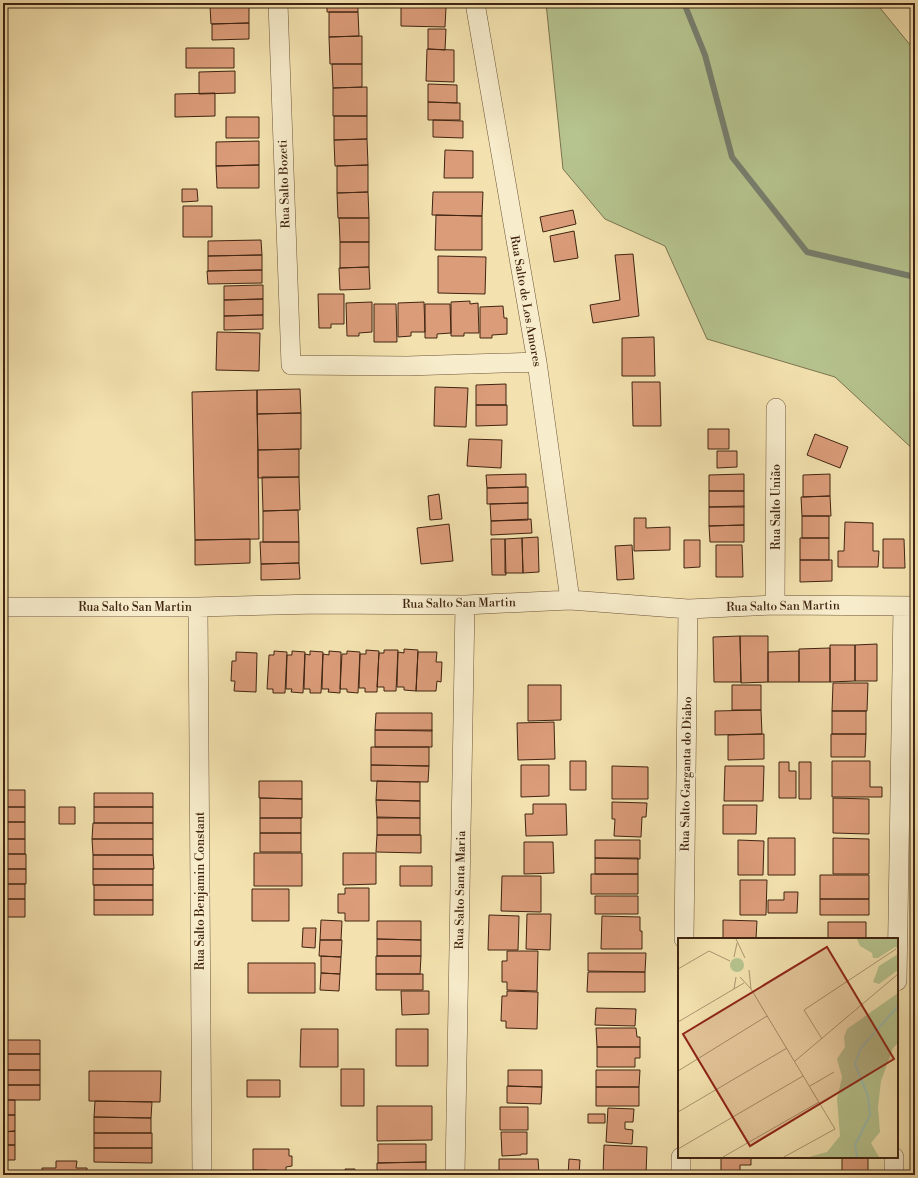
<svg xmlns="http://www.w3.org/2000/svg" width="918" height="1178" font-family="'Libre Bodoni',serif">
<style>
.green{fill:#b6c48f;stroke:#7b7450}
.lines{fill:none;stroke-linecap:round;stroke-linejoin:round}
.stream{stroke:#778070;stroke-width:6}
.building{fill:#db9c79;stroke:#402411}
.minor-casing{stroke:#6d5438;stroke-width:20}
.minor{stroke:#f7eccb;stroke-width:19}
.labels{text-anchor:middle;stroke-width:3.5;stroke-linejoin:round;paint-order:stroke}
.street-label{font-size:12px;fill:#402411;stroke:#f7eccb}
.inset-river{fill:none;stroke:#9bbdaf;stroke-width:2}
.inset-road{fill:none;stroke:#ab9670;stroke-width:1}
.view{fill:#8f2418;fill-opacity:0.15;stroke:#8f2418;stroke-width:2}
.inset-edge{fill:none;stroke:#402411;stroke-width:2}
</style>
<rect width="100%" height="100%" fill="#f3e2af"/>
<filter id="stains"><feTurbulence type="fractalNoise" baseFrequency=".005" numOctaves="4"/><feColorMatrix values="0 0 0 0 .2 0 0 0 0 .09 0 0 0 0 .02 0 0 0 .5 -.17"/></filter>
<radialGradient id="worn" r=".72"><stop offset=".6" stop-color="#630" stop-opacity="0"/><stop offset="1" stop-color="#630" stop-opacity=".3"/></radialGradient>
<path class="green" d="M546,3h330l39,48v400l-80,-74 -128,-38 -42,-93 -60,-27 -42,-50z"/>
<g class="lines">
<path class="stream" d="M684,3l21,52 27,102 75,95 108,25"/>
</g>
<path class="building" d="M210,3h38v3h-38z
M327,3h31v9h-31z
M399,3h47v4l-47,-1z
M210,6h39v17l-38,1z
M401,6l45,1 -1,20 -44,-1z
M329,12h29l1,24 -30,1z
M249,23v16l-37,1v-16z
M428,29h18l-1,21 -17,-1z
M362,36v28h-32l-1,-27z
M186,48h48v20h-48z
M427,49l27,1v32l-28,-1z
M332,64h30v23l-29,1z
M235,71v22l-36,1v-22z
M428,84l29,1v18l-29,-1z
M367,87v29h-34v-28z
M215,93v23l-40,1v-23z
M428,102l32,1v17h-32z
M334,116h33v23l-33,1z
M226,117h33v21h-33z
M433,120l30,1v17l-30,-1z
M367,139l1,26 -33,1 -1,-26z
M259,141v24l-43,1v-24z
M445,150l28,1v27h-29z
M259,165v23h-42l-1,-22z
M368,165v27l-31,1v-27z
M182,189h15l1,12 -16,1z
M368,192l1,26h-31l-1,-25z
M433,192h50l-1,24 -50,-1z
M183,206h29v31h-29z
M573,210l3,14 -33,8 -3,-15z
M436,215l46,1v34h-47z
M339,218h30v24h-29z
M574,231l4,27 -24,4 -4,-26z
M261,240l1,15 -54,1v-15z
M340,242h29v25l-29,1z
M633,254l6,62 -46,7 -3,-18 30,-5 -5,-45z
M262,255v15l-54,1v-15z
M438,256l48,1 -1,37 -47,-1z
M369,267l1,22 -30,1 -1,-22z
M262,270v13l-54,1 -1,-13z
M263,285v14l-39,1v-14z
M318,294h26v30h-13v4h-12z
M263,299v16l-39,1v-16z
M470,301v3l8,-1 1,30h-15v3h-13v-34z
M372,302v30l-13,1v3h-12l-1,-33z
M424,302l1,30h-14v4l-13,1v-34z
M374,304h22l1,38h-23z
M425,304h25l1,29 -14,1v4h-12z
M503,306l1,12h3v16l-15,1v3h-12v-31z
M263,315v14l-39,1v-14z
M217,332l43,1 -1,38 -43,-1z
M654,337l1,39h-33v-38z
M632,382h28l1,44h-28z
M506,384v21h-30v-20z
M435,387l33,1 -2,39 -32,-1z
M300,389l1,24 -44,1v-24z
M257,390l2,149 -64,1 -3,-148z
M476,405h31v20l-31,1z
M301,413v36l-43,1 -1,-36z
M708,429h21v20h-21z
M815,434l33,13 -8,21 -33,-13z
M469,439l33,1 -1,28 -34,-2z
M299,449v28l-41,1v-28z
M717,451h20v16l-20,1z
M526,474v13l-39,1 -1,-13z
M744,474v17h-35v-16z
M830,474v22l-27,1v-22z
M262,477h37l1,33 -37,1z
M526,487h2v16l-41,1v-16z
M709,491h35v16h-35z
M439,494l3,25 -12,1 -2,-24z
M830,496l1,20h-29l-1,-19z
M528,503v17l-37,1 -1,-17z
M744,506v19l-35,1v-19z
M298,510l1,32h-36v-31z
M802,516h27v22h-27z
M634,518h12v10l24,-1v23l-36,1z
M531,519l1,14 -41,2v-14z
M845,522l28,1v28h6l-1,16h-40v-16h6z
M449,524l4,37 -32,3 -4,-36z
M744,525v17h-34l-1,-16z
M538,537l1,35 -16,1 -1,-35z
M522,538l1,35h-18v-34z
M800,538h29v22h-29z
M250,539v24l-55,2v-25z
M491,539h14l1,36h-14z
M883,539h21l1,29h-22z
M684,540h16v27l-16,1z
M260,542h39v21l-38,1z
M632,545l2,34 -17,1 -2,-34z
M716,545h26l1,32h-27z
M800,560h32v21l-32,1z
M299,563l1,16 -39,1v-16z
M740,636l1,46h-27l-1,-45z
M740,636h28v46l-27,1z
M877,644v37h-22v-36z
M830,645h25v36l-25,1z
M830,648v34h-31v-33z
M404,649l14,1 -2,41 -12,-1v-3h-7l1,-35 6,1z
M366,650l13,1 -2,41h-12v-4h-6l1,-34h6z
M384,650h14l-2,41h-12v-4h-7l2,-34h5z
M274,651l13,1 -2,41h-12v-4h-6l2,-34h5z
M292,651l13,1 -2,41 -12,-1 1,-3h-6l1,-34h5z
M310,651l13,1 -2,41h-11v-4h-6l1,-35 5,1z
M329,651l12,1 -1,41 -12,-1 1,-3h-7l1,-35 6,1z
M347,651l13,1 -2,41 -11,-1v-3h-7l2,-35h5z
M799,651v31h-31v-30z
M236,652l21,1 -1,39 -22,-1 1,-10h-4l1,-20h4z
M418,652h19l-1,10h6l-1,20 -4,-1 -1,10h-20z
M833,683h35l-1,28h-35z
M528,685h33v35l-33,1z
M732,685h29v25h-29z
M761,710l1,24 -47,1v-24z
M832,711h34v23h-34z
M376,713h56v18l-57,-1z
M554,722l1,37 -37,1 -1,-37z
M375,730h57v17h-57z
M762,734h2v25l-36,1v-25z
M831,734h35l-1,23h-34z
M371,747h58v19l-58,-1z
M570,761h16v29h-16z
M832,761h38v26h12v10h-50z
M779,762h10v9h7v27h-17z
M799,762h12v37h-12z
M371,765l58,1 -1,16 -57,-1z
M521,765h28v31l-28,1z
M612,766l36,1v32h-36z
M725,766h39l-1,35h-39z
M259,781h43v18l-43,-1z
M377,781l43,1v19l-44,-1z
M3,790h22v17h-22z
M94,793h59v14h-59z
M260,798l42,1v19h-42z
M833,798l36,1v35l-36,-1z
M376,800l44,1v17h-43z
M612,802l35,1 -1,14h-4l-1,20 -27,-1 1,-17h-3z
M533,804h33l1,31 -41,1 -1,-22h8z
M723,805h34l-1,29h-33z
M3,807h22v15h-22z
M59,807h16v17h-16z
M94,807h59v16h-59z
M377,817l43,1v17h-43z
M260,818h41v15h-41z
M3,822h22v17h-22z
M93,823h60v16h-61z
M260,833h41v19h-41z
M377,835h44v18l-45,-1z
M768,838h27v37h-27z
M833,838l36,1v35h-36z
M3,839h22v15h-22z
M92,839h61v16h-60z
M595,840h45v19l-45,-1z
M738,840l26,1 -1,34h-25z
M524,842h29l1,31 -30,1z
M254,853h48v33h-48z
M343,853h33v31l-33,1z
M3,854h23v15h-23z
M93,855h60l1,14h-61z
M595,858h43v16h-43z
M400,866h32v20h-32z
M3,869h23v15h-23z
M93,869h60v16h-60z
M591,874h47v20h-47z
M820,875h49v24h-49z
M502,876h39v36l-40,-1z
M740,880h27l-1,35h-26z
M3,884h22v15h-22z
M94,885h59v15h-59z
M345,888h24v33h-24v-8h-7v-19h7z
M252,889h37v32h-37z
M784,892h14l-1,21h-29v-13h16z
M595,896h43v18h-43z
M3,899h22v18h-22z
M820,899h49v16h-49z
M94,900h59v15h-59z
M527,914h24l-1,36 -24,-1z
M489,915l30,1 -1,34h-30z
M602,916l38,1v14h2v18h-41z
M321,920l21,1 -1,19h-21z
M723,920l34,1 -1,18 -33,-1z
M377,921h44v19l-44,-1z
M828,922h38v17h-38z
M303,928h13l-1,20 -13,-1z
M377,939l44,1v16h-44z
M320,940h22l-1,17 -22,-1z
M507,951h31l-1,40 -30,-1v-8h-5v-21h5z
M588,953h58l-1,19 -57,-1z
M321,956l20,1 -1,17 -19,-1z
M376,956h45l-1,18h-44z
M248,963h67v30h-67z
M588,972h57v20h-58z
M321,973l19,1 -1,17 -19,-1z
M376,974h47v16h-47z
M401,991h28v23l-27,1z
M507,991l31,1 -1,37 -31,-1v-7h-5l1,-25h5z
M596,1008l40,1 -1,17 -40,-1z
M596,1028h40l1,9h3v10h-43z
M301,1029h37v38h-38z
M396,1029h32v37h-32z
M3,1040h37v14h-37z
M597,1047h43v11h-5v9h-38z
M3,1054h37v16h-37z
M341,1069h23v37h-23z
M3,1070h37v15h-37z
M508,1070h34v17l-34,-1z
M596,1070h44l-1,17h-43z
M89,1071h72l-1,31 -71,-1z
M247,1080h33v17h-33z
M3,1085h37v15h-37z
M507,1086l35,1 -1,17 -34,-1z
M596,1087h43v19h-43z
M3,1100h12v15h-12z
M95,1101l57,1 -1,16 -57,-1z
M377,1106h55v34l-55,1z
M500,1107h28v23h-28z
M608,1108l26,1 -1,13h-8v7l8,1 -1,14 -26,-2z
M588,1114h17v9h-17z
M3,1115h12v16l-12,1z
M94,1117l57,1v15h-57z
M15,1131v14h-12v-13z
M501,1132h26v22h-6v1l-19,1z
M94,1133h58v15h-58z
M378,1144h48v18l-48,1z
M3,1145h12v15h-12z
M604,1145l43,2 -1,28h-43z
M94,1148h58v15l-58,-1z
M253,1149h36v7h3v10l-6,1v4h-7v4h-12v-5h-14z
M721,1157h30v8h-11v10h-19z
M842,1157h26v18h-26z
M499,1159h39l1,14 20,-1v3h-60z
M569,1159l11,1 -1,15h-11z
M56,1161h21l-1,7h11v7h-45v-7h14z
M426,1162v13h-49v-12z
M345,1169h10v6h-10z"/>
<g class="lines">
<defs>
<path id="minor" d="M278,3l13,362 116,1 130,-4
M475,3l62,359 33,238
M775,605l1,-197
M3,607h195l120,-3 147,1 105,-5 118,9 87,-4 140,1
M198,607l4,568
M684,939l4,-330
M897,981l6,-375
M455,1175l10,-570
M681,1175v-18
M894,1175v-18"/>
</defs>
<use href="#minor" class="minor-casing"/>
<use href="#minor" class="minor"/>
</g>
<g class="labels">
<g class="street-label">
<text transform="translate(284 184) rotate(-92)" y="4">Rua Salto Bozeti</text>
<text transform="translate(526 301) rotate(80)" y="4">Rua Salto de Los Amores</text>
<text transform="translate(776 507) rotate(-90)" y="4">Rua Salto União</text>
<text transform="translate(459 603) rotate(-1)" y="4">Rua Salto San Martin</text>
<text transform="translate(783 606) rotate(-1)" y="4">Rua Salto San Martin</text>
<text x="135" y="611">Rua Salto San Martin</text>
<text transform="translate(686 774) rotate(-89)" y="4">Rua Salto Garganta do Diabo</text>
<text transform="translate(460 890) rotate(-89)" y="4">Rua Salto Santa Maria</text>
<text transform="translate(200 891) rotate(-90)" y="4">Rua Salto Benjamin Constant</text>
</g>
</g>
<g transform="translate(678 938)">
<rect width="220" height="220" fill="#f3e2af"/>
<path d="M179,1h41v9l-3,-1 -17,11h-5l-1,-5 -12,-7zM220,16v16l-19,14 -6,-2 6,-16zM52 27a7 7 0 1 1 14 0a7 7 0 1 1-14 0ZM220,55v50l-5,5 -12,33 -3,26 2,25 -9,11 8,14h-70l18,-5 13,-16 -3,-37 5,-22 -5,-18 8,-12 -1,-10 3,-8z" fill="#b6c48f"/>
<path class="inset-river" d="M179,219l-2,-12 15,-30 -2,-19 -13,-32 6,-16 37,-42"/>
<path class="inset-road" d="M58,1l9,19M56,19l3,-14M0,31l31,-18 21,10M71,32l2,19M62,39l11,12 84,140 -51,28M56,51l2,-12M0,84l66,-39M144,101l-18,-29 92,-61M117,123l103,-87M0,133l89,-55M132,148l24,-14M0,174l109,-64M0,211l125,-73M45,219l96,-55"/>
<path class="view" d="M149,9l67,112 -144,87 -67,-112z"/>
<rect width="220" height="220" class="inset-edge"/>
</g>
<rect width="918" height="1178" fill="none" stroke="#f3e2af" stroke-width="16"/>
<rect x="4" y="4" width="910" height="1170" fill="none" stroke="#402411" stroke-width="2"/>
<rect x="8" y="8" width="902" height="1162" fill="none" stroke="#402411"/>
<rect width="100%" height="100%" filter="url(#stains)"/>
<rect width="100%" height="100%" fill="url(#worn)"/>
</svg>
